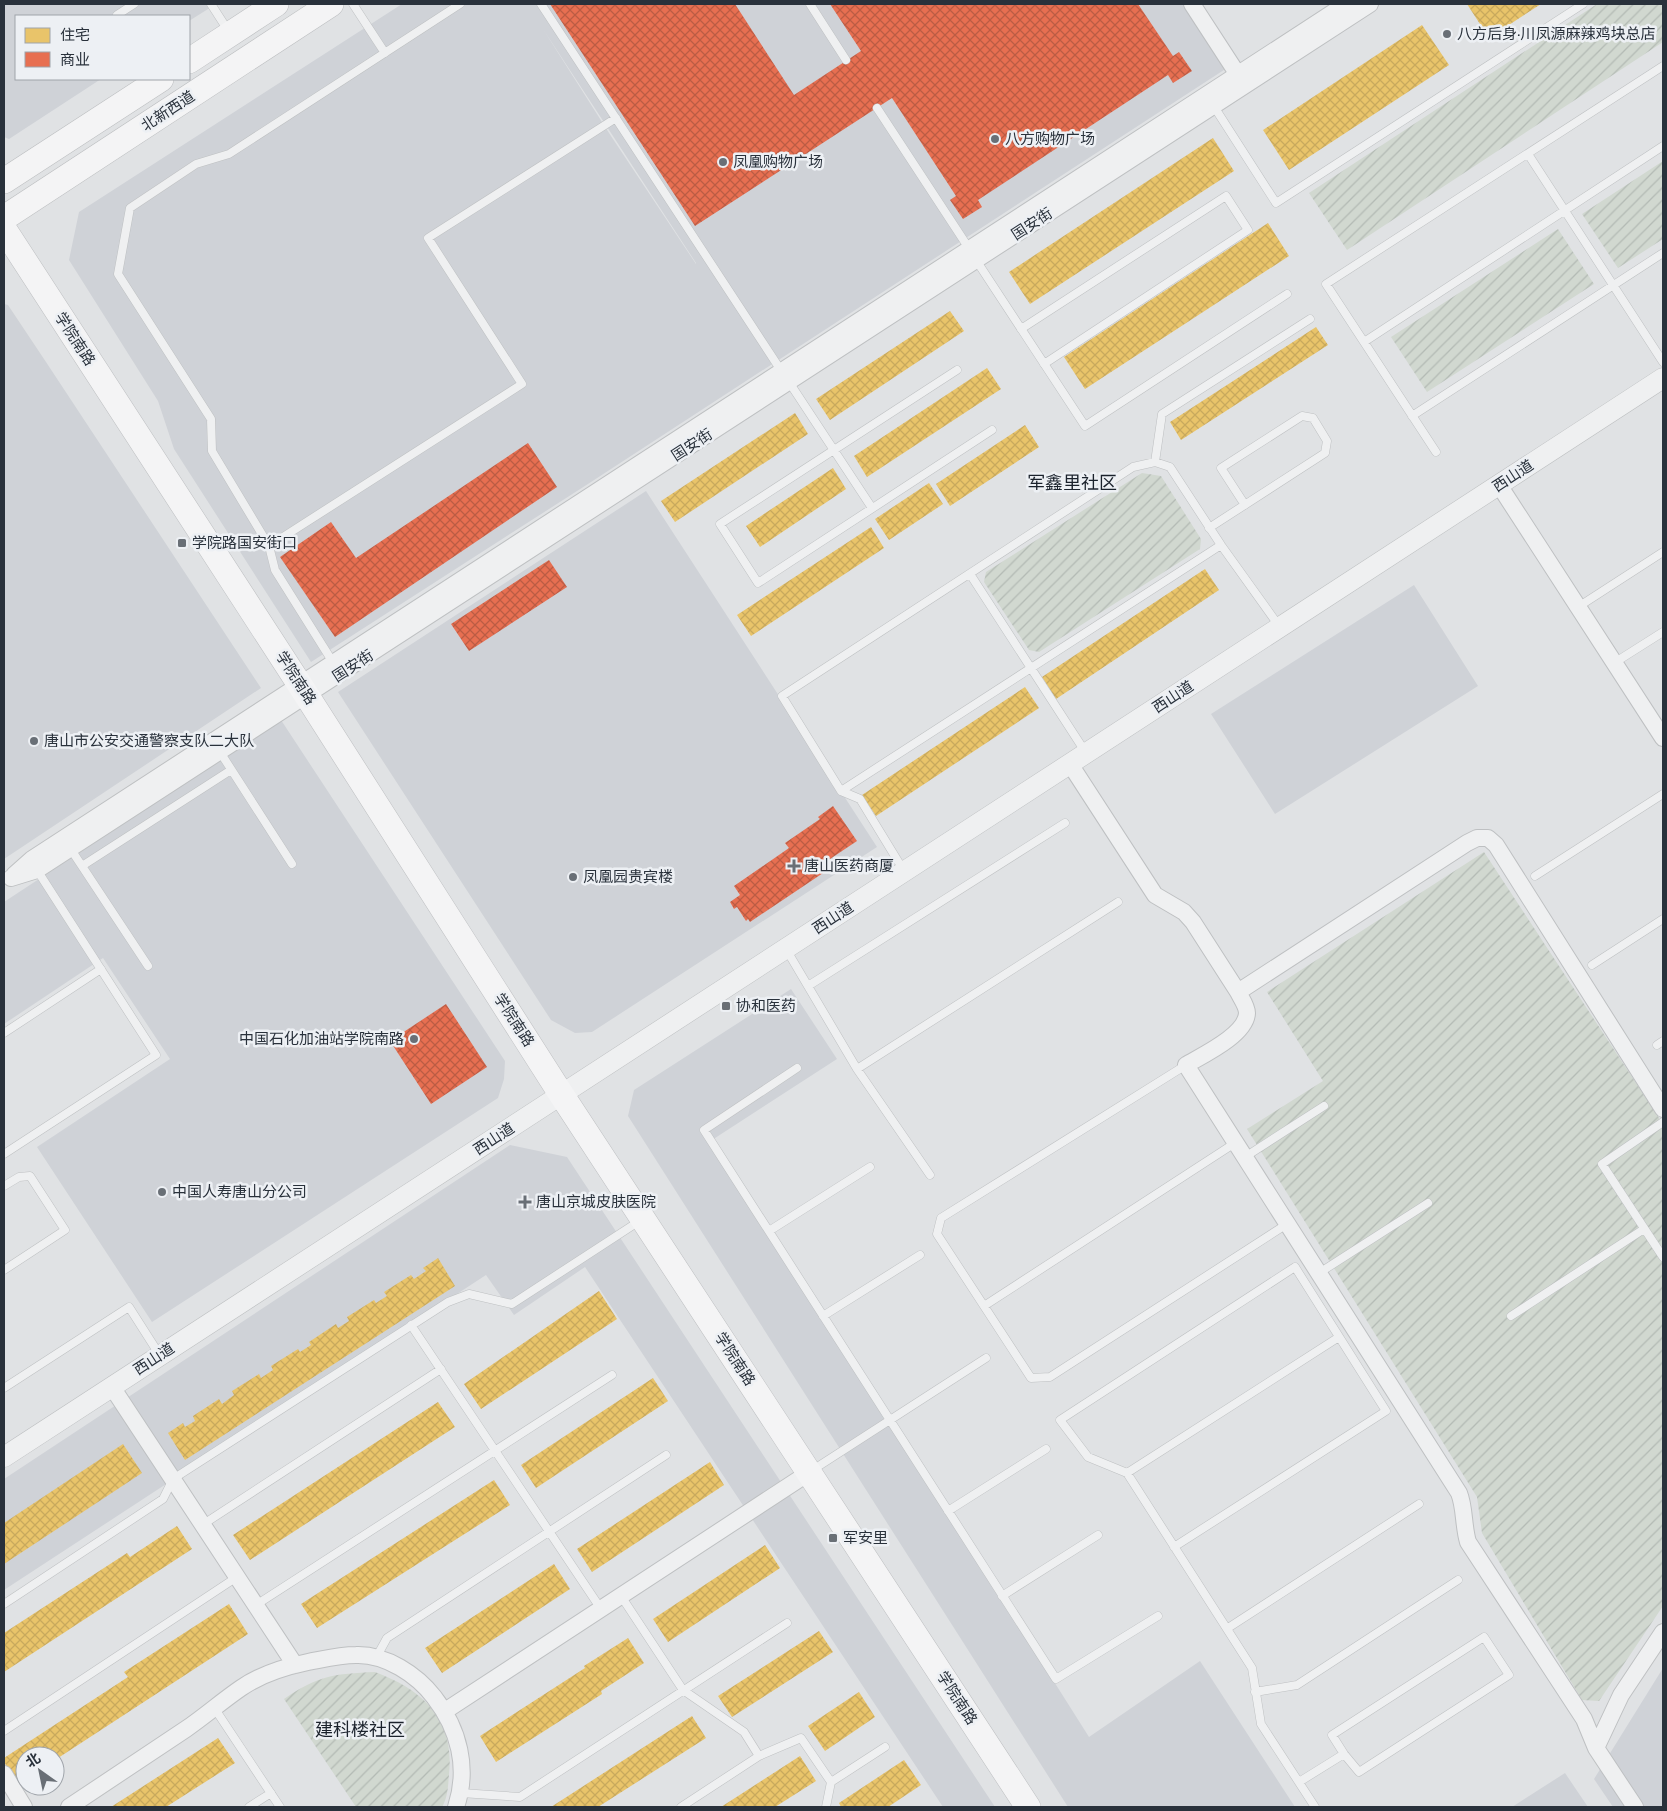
<svg xmlns="http://www.w3.org/2000/svg" width="1667" height="1811" font-family="Mulish,'Noto Sans SC',sans-serif">
<style>
.built{fill:#cfd2d7;fill-rule:evenodd}
.garden{fill:url(#garden-furrows)}
.homes{fill:url(#homes-cross-hatch)}
.shops{fill:url(#shops-cross-hatch)}
.lines{fill:none;stroke-linecap:round;stroke-linejoin:round}
.service-casing{stroke:#bec0c2;stroke-width:9}
.minor-casing{stroke:#bec0c2;stroke-width:18}
.tertiary-casing{stroke:#bec0c2;stroke-width:21}
.primary-casing{stroke:#bdbfc1;stroke-width:26}
.service{stroke:#eff0f1;stroke-width:8}
.minor{stroke:#eff0f1;stroke-width:16}
.tertiary{stroke:#eff0f1;stroke-width:20}
.primary{stroke:#f4f4f5;stroke-width:25}
.poi-dot{fill:#696f76;stroke:#edf0f4;stroke-width:2}
.labels{text-anchor:middle;stroke-width:5;stroke-linejoin:round;paint-order:stroke}
.poi-label{font-size:15px;fill:#29313b;stroke:#edf0f4;text-anchor:start}
.street-label{font-size:15px;fill:#29313b;stroke:#edf0f4}
.quarter-label{font-size:18px;fill:#1b222c;stroke:#edf0f4}
</style>
<defs>
<pattern id="garden-furrows" width="10" height="10" patternUnits="userSpaceOnUse" patternTransform="scale(1.25)"><rect width="10" height="10" fill="#d1d8d0"/><path d="M-1 1l2-2M0 10L10 0M9 11l2-2" fill="none" stroke="#b3bab4"/></pattern>
<pattern id="homes-cross-hatch" width="8" height="8" patternUnits="userSpaceOnUse" patternTransform="scale(1.25)"><rect width="8" height="8" fill="#e9c46a"/><path d="M0 0l8 8M0 8l8-8" fill="none" stroke="#c8a95d"/></pattern>
<pattern id="shops-cross-hatch" width="8" height="8" patternUnits="userSpaceOnUse" patternTransform="scale(1.25)"><rect width="8" height="8" fill="#e76f51"/><path d="M0 0l8 8M0 8l8-8" fill="none" stroke="#bb5c44"/></pattern>
</defs>
<rect width="100%" height="100%" fill="#e0e2e4"/>
<path class="built" d="M4,4h212l-27,17v-5h-173v63h85l-92,60 -5,-2z
M402,4h787l41,62 -639,416 -280,180 -137,-213 -16,-48 -89,-141 10,-48zM543,29l153,234v1l-87,-131z
M4,304l4,1 38,57 215,326 -257,171z
M646,491l231,356 -285,185 -17,1 -24,-13 -213,-328z
M1414,585l64,101 -203,128 -64,-100z
M281,720l224,341 -1,18 -6,19 -346,224 -115,-175 133,-88 -67,-101 -99,66v-122z
M791,989l46,70 -125,81 377,597 111,-76 95,146h-227l-440,-691 6,-26z
M510,1145l57,12 428,650h-52l-358,-540 -71,48 -28,-40 -482,315v-111z
M1663,1668v139h-50l-19,-28z
M1565,1773l23,34h-76z"/>
<path class="garden" d="M1597,4h66v38l-316,208 -38,-57z
M1663,161v78l-45,29 -36,-54z
M1558,229l36,55 -167,108 -36,-55z
M1142,473l19,3 40,63 -1,10 -161,103 -10,-2 -45,-68 2,-10z
M1484,852l179,272v482l-64,95 -17,-1 -100,-167 -5,-36 -230,-368 76,-48 -56,-89z
M375,1672c48,18 80,47 74,102 -1,12 -1,23 -7,33h-86l-72,-108c35,-24 50,-25 91,-27z"/>
<path class="homes" d="M1467,4h74l-52,34z
M1422,25l27,40 -160,105 -26,-40z
M1213,138l21,33 -204,133 -21,-32z
M1268,223l21,33 -204,133 -21,-32z
M950,311l14,20 -134,89 -14,-21z
M1316,327l12,18 -147,95 -11,-18z
M987,368l14,21 -134,88 -13,-21z
M795,413l13,21 -133,88 -14,-21z
M1025,425l14,22 -89,59 -14,-22z
M833,468l13,21 -86,58 -14,-21z
M929,483l14,21 -54,36 -14,-21z
M871,527l13,21 -133,88 -14,-21z
M1205,569l14,21 -163,109 -14,-22z
M1025,687l14,21 -163,108 -14,-21z
M438,1258l17,28 -270,174 -17,-27 15,-10 2,4 10,-6 -2,-5 26,-17 3,5 12,-9 -2,-4 27,-17 2,4 12,-8 -2,-4 27,-17 2,3 11,-7 -2,-3 27,-18 2,4 11,-7 -2,-4 27,-17 2,3 11,-7 -3,-4 27,-17 3,4 12,-8 -3,-3z
M599,1291l18,28 -136,90 -17,-25z
M653,1378l15,23 -132,87 -15,-23z
M438,1402l17,25 -205,133 -17,-25z
M123,1444l19,29 -138,91v-41z
M710,1462l14,23 -132,87 -15,-23z
M494,1480l16,25 -193,123 -16,-24z
M177,1526l15,23 -188,123v-39l123,-80 3,4z
M765,1545l15,23 -112,74 -15,-23z
M554,1564l16,25 -128,84 -17,-25z
M229,1604l19,30 -193,126v-4h-30v24l-7,4 -14,-22v-4l124,-81 -4,-5z
M819,1631l14,21 -101,65 -14,-21z
M628,1638l16,25 -43,28 1,3 -106,68 -16,-26 105,-68 -1,-2z
M859,1692l16,25 -50,34 -17,-25z
M692,1716l14,22 -108,69h-47z
M218,1738l17,25 -69,44h-55z
M800,1756l16,25 -41,26h-54z
M904,1760l17,25 -33,22h-47l-2,-4z"/>
<path class="shops" d="M550,4h185l59,91 67,-44 -31,-47h308l35,52 6,-4 13,19 -19,12 -5,-8 -190,125 4,7 -19,12 -13,-19 6,-4 -64,-98 -197,128z
M528,443l29,44 -222,150 -55,-80 51,-35 25,36z
M549,560l18,27 -98,64 -18,-27z
M833,806l24,35 -33,22 5,6 -79,53 -2,-3 -2,2 -9,-14 -3,2 -4,-7 10,-7 -6,-9 55,-38 -4,-5 35,-24 -2,-2z
M446,1004l41,63 -56,37 -41,-63z"/>
<g class="lines">
<defs>
<path id="service" d="M211,4l18,28
M353,4l32,49
M541,4l241,368
M810,4l36,56
M117,15l17,-11
M1213,105l63,98 307,-199
M877,108l93,142
M1528,154l135,208
M976,260l109,166 202,-132
M1021,329l205,-133 22,34 -204,134
M1364,342l299,-196
M957,370l-237,154 38,59 234,-153
M789,382l83,126
M1412,416l251,-163
M1436,452l-110,-168 337,-218
M1155,462l7,-48 148,-95
M1209,528l116,-75 2,-12 -14,-23 -11,-2 -81,52 24,37
M269,546l253,-162 -94,-146 188,-120
M970,574l116,179
M1578,607l85,-55
M1614,663l49,-31
M334,664l-59,-94 -6,-24 -57,-95 -1,-32 -93,-145 12,-66 66,-44 33,-10 231,-150
M220,752l72,112
M841,791l380,-246
M70,848l78,118
M82,866l149,-96
M904,871l-44,-72 -19,-8 -59,-95 351,-229 22,-5 15,5 51,78 58,81
M1535,876l128,-82
M786,949l71,120 73,106
M1592,965l71,-46
M808,986l257,-163
M4,1033l97,-64
M1657,1045l6,-4
M1186,1065l-245,153 -4,16 94,144 19,-1 237,-153
M797,1068l-93,62 352,549 102,-63
M857,1069l261,-167
M1663,1122l-61,42 61,93
M4,1154l152,-99 -119,-185
M1245,1157l79,-51
M4,1186l15,-9 11,-1 35,54 -61,40
M769,1231l101,-64
M1319,1273l109,-70
M984,1306l251,-163
M823,1316l97,-61
M1511,1316l133,-87
M411,1325l190,284
M4,1388l125,-81 30,47
M811,1471l175,-113
M1127,1473l212,-136
M948,1511l98,-62
M202,1525l239,-156
M1174,1547l212,-136 -91,-144 -235,153 28,37 39,16 125,195 9,56 54,83
M621,1596l62,94 61,42 15,24
M1002,1596l96,-61
M4,1604l159,-105 10,-20 275,-177 21,-8 43,10 129,-84
M256,1605l356,-230
M1228,1628l191,-124
M376,1658l11,-20 279,-183
M1255,1692l42,-7 161,-105
M215,1709l65,98
M4,1731l233,-154
M831,1782l54,-35
M1299,1782l45,-28 15,18 150,-97 -25,-38 -152,98 12,19
M461,1793l59,4 267,-174
M249,1807l22,-14
M681,1807l78,-51 42,-18 30,44 -5,25"/>
<path id="minor" d="M1192,4l52,80
M1499,485l164,253
M1070,764l85,131 29,17 9,10 45,70 229,-149 10,-5h11l8,7 167,264
M14,875l18,-16 1314,-855
M11,878l26,-8 1333,-866
M1238,992c3,6 9,14 9,21 -1,22 -44,42 -61,52l273,428c6,15 4,32 9,49l116,177 12,29 39,59
M112,1387l183,278
M445,1711l365,-239
M1596,1748l25,-53 42,-63
M4,1774l20,33
M69,1807c39,-26 78,-52 117,-78 19,-13 36,-28 55,-41 20,-14 43,-21 67,-26 16,-3 32,-7 48,-7 30,-1 61,20 78,42 25,32 35,71 22,110"/>
<path id="tertiary" d="M4,1457l1659,-1079"/>
<path id="primary" d="M189,61l87,-57
M4,181l157,-102
M4,218l327,-214
M4,229l296,456 261,409 467,713"/>
</defs>
<use href="#service" class="service-casing"/>
<use href="#minor" class="minor-casing"/>
<use href="#tertiary" class="tertiary-casing"/>
<use href="#primary" class="primary-casing"/>
<use href="#service" class="service"/>
<use href="#minor" class="minor"/>
<use href="#tertiary" class="tertiary"/>
<use href="#primary" class="primary"/>
</g>
<g class="poi-dot">
<circle cx="1447" cy="34" r="5"/>
<circle cx="995" cy="139" r="5"/>
<circle cx="723" cy="162" r="5"/>
<rect x="177" y="538" width="10" height="10" rx="2.5"/>
<circle cx="34" cy="741" r="5"/>
<path d="M791.5 858.5h5v5h5v5h-5v5h-5v-5h-5v-5h5z"/>
<circle cx="573" cy="877" r="5"/>
<rect x="721" y="1001" width="10" height="10" rx="2.5"/>
<circle cx="414" cy="1039" r="5"/>
<circle cx="162" cy="1192" r="5"/>
<path d="M522.5 1194.5h5v5h5v5h-5v5h-5v-5h-5v-5h5z"/>
<rect x="828" y="1533" width="10" height="10" rx="2.5"/>
</g>
<g class="labels">
<g class="poi-label">
<text x="1457" y="39">八方后身·川凤源麻辣鸡块总店</text>
<text x="1005" y="144">八方购物广场</text>
<text x="733" y="167">凤凰购物广场</text>
<text x="192" y="548">学院路国安街口</text>
<text x="44" y="746">唐山市公安交通警察支队二大队</text>
<text x="804" y="871">唐山医药商厦</text>
<text x="583" y="882">凤凰园贵宾楼</text>
<text x="736" y="1011">协和医药</text>
<text x="404" y="1044" text-anchor="end">中国石化加油站学院南路</text>
<text x="172" y="1197">中国人寿唐山分公司</text>
<text x="536" y="1207">唐山京城皮肤医院</text>
<text x="843" y="1543">军安里</text>
</g>
<g class="street-label">
<text transform="translate(168 111) rotate(-33)" y="5">北新西道</text>
<text transform="translate(1032 224) rotate(-33)" y="5">国安街</text>
<text transform="translate(75 339) rotate(57)" y="5">学院南路</text>
<text transform="translate(692 445) rotate(-33)" y="5">国安街</text>
<text transform="translate(1513 476) rotate(-33)" y="5">西山道</text>
<text transform="translate(353 666) rotate(-33)" y="5">国安街</text>
<text transform="translate(296 678) rotate(57)" y="5">学院南路</text>
<text transform="translate(1173 697) rotate(-33)" y="5">西山道</text>
<text transform="translate(833 918) rotate(-33)" y="5">西山道</text>
<text transform="translate(514 1020) rotate(57)" y="5">学院南路</text>
<text transform="translate(494 1139) rotate(-33)" y="5">西山道</text>
<text transform="translate(154 1359) rotate(-33)" y="5">西山道</text>
<text transform="translate(735 1359) rotate(57)" y="5">学院南路</text>
<text transform="translate(957 1698) rotate(57)" y="5">学院南路</text>
</g>
<g class="quarter-label">
<text x="1072" y="489">军鑫里社区</text>
<text x="360" y="1736">建科楼社区</text>
</g>
</g>
<rect width="1667" height="1811" fill="none" stroke="#29313b" stroke-width="10"/>
<rect x="15" y="15" width="175" height="65" fill="#edf0f4" stroke="#9fa4aa"/>
<rect x="25" y="28" width="25" height="15" fill="#e9c46a" stroke="#9fa4aa"/>
<text x="60" y="40" font-size="15" fill="#29313b">住宅</text>
<rect x="25" y="52" width="25" height="15" fill="#e76f51" stroke="#9fa4aa"/>
<text x="60" y="65" font-size="15" fill="#29313b">商业</text>
<g transform="translate(40 1771) rotate(327)"><circle r="24" fill="#edf0f4" stroke="#9fa4aa"/>
<path d="M0-4L9 19L0 12L-9 19Z" fill="#696f76"/>
<text y="-8" font-size="14" font-weight="bold" text-anchor="middle" fill="#29313b">北</text>
</g>
</svg>
